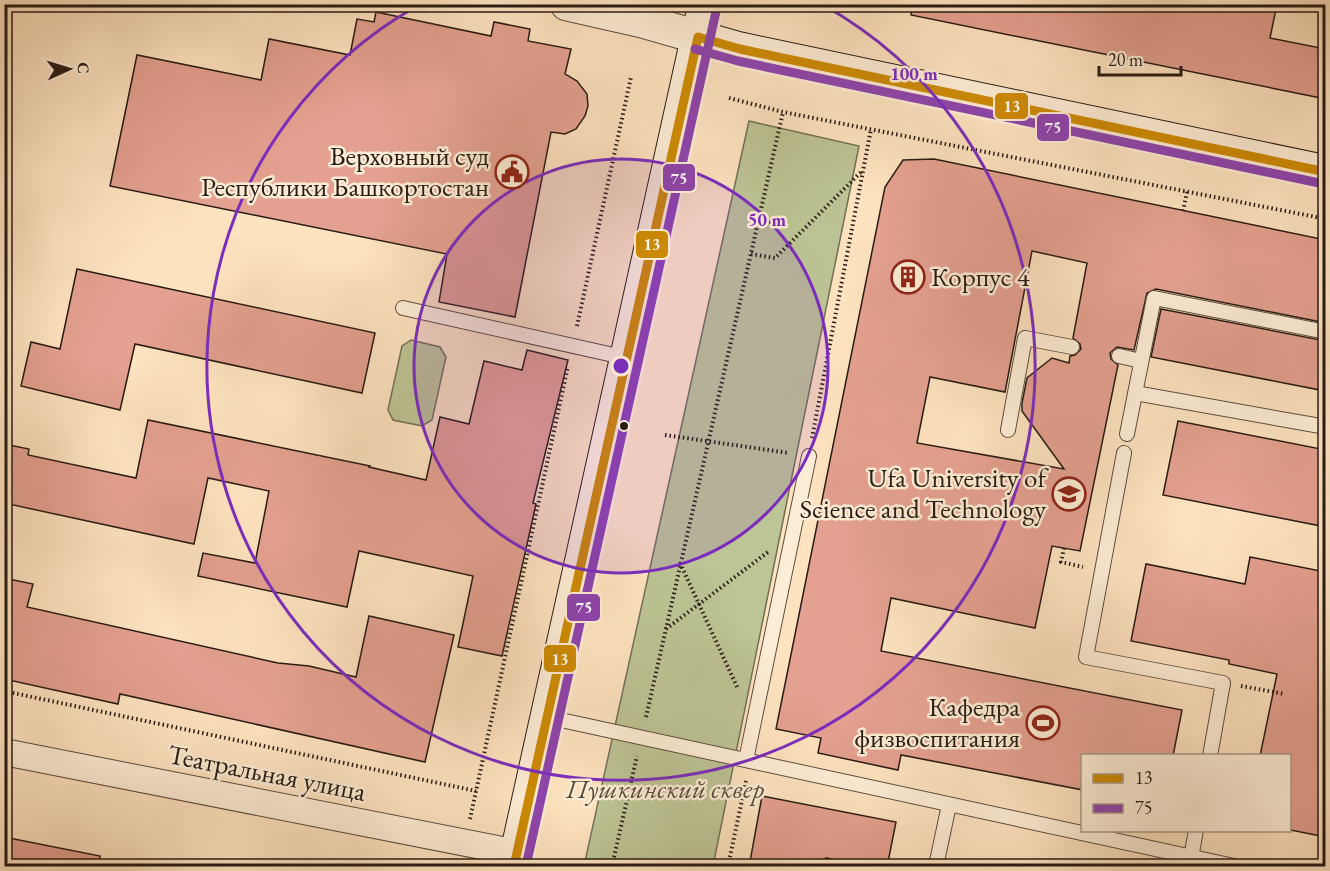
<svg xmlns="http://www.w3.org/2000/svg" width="1330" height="871" font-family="'EB Garamond',serif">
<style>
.green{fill:#bdc495;stroke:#727054;stroke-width:1.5}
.building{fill:#e4a090;stroke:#271b14;stroke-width:1.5;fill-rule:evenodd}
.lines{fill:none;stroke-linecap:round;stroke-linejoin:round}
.service-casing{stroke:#5d4d3f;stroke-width:16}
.minor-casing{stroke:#5d4d3f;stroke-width:28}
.tertiary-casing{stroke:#5d4d3f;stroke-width:35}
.secondary-casing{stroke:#271b14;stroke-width:35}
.path{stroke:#271b14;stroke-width:4;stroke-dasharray:1.5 3;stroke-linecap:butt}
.service{stroke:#feedd6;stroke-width:14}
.minor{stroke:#feedd6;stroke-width:26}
.tertiary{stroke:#feedd6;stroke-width:33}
.secondary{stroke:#feedd6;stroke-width:33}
.bus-1-casing{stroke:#feedd6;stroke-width:14}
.bus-2-casing{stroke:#feedd6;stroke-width:14}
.bus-1{stroke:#cd8a04;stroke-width:9}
.bus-2{stroke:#8e44ad;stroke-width:9}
.ring{fill:none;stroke:#7b2cbf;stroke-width:3}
.bus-dot{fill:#271b14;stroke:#feedd6;stroke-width:2}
.labels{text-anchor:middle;stroke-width:5;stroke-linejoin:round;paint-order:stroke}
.poi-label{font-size:27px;fill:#271b14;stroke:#feedd6;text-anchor:end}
.street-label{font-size:27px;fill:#271b14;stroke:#feedd6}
.park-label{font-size:27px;font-style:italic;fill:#544e3b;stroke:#feedd6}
.centre{fill:#7b2cbf;stroke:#feedd6;stroke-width:3}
.ring-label{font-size:18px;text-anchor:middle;font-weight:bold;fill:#7b2cbf;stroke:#feedd6;stroke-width:5;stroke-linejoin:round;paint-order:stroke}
.line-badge{stroke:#feedd6;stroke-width:2}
.badge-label{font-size:16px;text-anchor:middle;font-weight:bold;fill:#fff}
</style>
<rect width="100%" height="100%" fill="#fee3c0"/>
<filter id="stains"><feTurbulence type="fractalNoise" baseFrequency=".00333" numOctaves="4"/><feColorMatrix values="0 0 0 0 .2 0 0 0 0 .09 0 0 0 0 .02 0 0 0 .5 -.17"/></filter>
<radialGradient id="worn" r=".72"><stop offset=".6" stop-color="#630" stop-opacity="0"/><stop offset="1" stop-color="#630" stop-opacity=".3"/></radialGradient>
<path class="green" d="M749,121l110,25 -146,720h-129z
M411,340l29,7 6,10 -14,63 -10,6 -29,-6 -5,-10 14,-64z"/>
<path class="building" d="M912,4h365l-7,34 56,11v50l-415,-84z
M376,12l115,24 3,-14 36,7 -2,12 43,8 -6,25 12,7 10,13 1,12 -3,10 -9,13 -11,5 -14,-2 -36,185 -76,-15 8,-48 -337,-68 27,-131 124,25 8,-41 81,16 7,-36 17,3z
M934,159l392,81v83l-170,-34 -9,4 -13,57 -17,-3 -7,6 1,6 7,6 -38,186 -28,-5 -17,82 -144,-30 -10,53 301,59 -9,46h-90v34l-182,-35 -3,15 -80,-17 3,-15 -45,-9 109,-542 18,-27zM1032,251l55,12 -14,75 7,6 1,5 -6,6 -5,1 -1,7 -17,-5 -25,20 -5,25v8l42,58 -147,-26 13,-66 75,15z
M77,269l298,64 -13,60 -227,-49 -15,66 -99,-24 10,-44 29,7z
M1161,309l165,32v20l-6,29 -169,-33z
M527,350l41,10 -35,143 3,1 -34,152 -44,-9 15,-71 -114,-25 -12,56 -149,-31 5,-23 52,10 14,-72 -61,-13 -14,66 -190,-41v-59l25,5 -1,6 108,23 12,-58 222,46 -1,1 57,13 14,-63 29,7 15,-63 38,9z
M1178,421l148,29v77l-163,-32z
M1250,557l76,15v265l-36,-7v-74h-30l17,-82 -48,-10v-4l-98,-19 15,-77 99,20z
M4,578l29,6 -6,23 251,56 31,3 47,11 13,-61 85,19 -29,127 -305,-68 -2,10 -114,-25z
M762,796l134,26 -9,45h-17l-44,-9 -2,9h-75z
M4,837l96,19 -1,11h-95z"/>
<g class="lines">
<defs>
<path id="service" d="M403,308l224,50
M1119,356l22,5
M1135,393l191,34
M1008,430l17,-92 47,9
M1127,434l27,-136 172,34
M1124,453l-38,204 137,26 -13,73
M547,717l687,149
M746,760l63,-304
M1191,858l5,-28
M936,866l13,-61"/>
<path id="minor" d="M4,752l513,101"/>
<path id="tertiary" d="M567,4l75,17 56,16"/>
<path id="secondary" d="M698,37l42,12 586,123
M514,866l191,-862"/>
</defs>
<use href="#service" class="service-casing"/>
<use href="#minor" class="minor-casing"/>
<use href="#tertiary" class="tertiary-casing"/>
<use href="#secondary" class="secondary-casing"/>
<path class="path" d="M729,98l54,14 543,107
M1183,211l4,-19
M751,254l24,4 87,-87
M577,326l54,-249
M665,435l124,18
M812,438l59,-309
M1064,548l-3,14 22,5
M680,563l58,126
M666,629l102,-77
M1241,686l44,8
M4,691l472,100
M646,717l137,-605
M470,819l98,-453
M612,866l25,-110
M728,866l18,-85"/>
<use href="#service" class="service"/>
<use href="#minor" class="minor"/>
<use href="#tertiary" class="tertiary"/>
<use href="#secondary" class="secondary"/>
<defs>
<path id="bus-1" d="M698,37l42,12 586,123
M514,866l184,-829"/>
<path id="bus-2" d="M695,49l43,12 586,123
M526,866l191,-859"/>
</defs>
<use href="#bus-1" class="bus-1-casing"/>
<use href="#bus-2" class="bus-2-casing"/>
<use href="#bus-1" class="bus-1"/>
<use href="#bus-2" class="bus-2"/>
</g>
<circle cx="621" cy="366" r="207" fill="#7b2cbf" fill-opacity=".12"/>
<g class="ring">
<circle cx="621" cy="366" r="207"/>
<path d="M825 6A414 414 0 1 1 417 6"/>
</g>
<defs>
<symbol id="civic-ring" viewBox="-11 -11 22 22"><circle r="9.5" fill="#feedd6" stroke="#8f2418" stroke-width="1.5"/><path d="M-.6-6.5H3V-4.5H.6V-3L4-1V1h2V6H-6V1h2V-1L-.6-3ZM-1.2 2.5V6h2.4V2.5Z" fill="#8f2418"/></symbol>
<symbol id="building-ring" viewBox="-11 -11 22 22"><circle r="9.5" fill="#feedd6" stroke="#8f2418" stroke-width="1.5"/><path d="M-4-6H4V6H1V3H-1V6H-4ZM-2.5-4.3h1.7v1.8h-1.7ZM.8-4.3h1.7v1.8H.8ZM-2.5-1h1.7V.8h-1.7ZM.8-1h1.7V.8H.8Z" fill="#8f2418"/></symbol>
<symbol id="university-ring" viewBox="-11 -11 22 22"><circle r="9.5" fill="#feedd6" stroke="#8f2418" stroke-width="1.5"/><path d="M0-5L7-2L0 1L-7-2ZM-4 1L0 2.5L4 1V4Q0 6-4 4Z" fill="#8f2418"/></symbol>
<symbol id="stadium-ring" viewBox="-11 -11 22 22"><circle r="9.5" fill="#feedd6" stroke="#8f2418" stroke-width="1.5"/><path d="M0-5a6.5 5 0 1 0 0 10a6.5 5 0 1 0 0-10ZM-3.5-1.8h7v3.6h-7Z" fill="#8f2418"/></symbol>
</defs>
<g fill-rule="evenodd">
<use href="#civic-ring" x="493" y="153" width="38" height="38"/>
<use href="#building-ring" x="889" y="258" width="38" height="38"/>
<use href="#university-ring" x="1050" y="475" width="38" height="38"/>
<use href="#stadium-ring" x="1024" y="704" width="38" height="38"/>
</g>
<circle class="bus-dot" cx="624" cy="426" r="5"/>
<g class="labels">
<g class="poi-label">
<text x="489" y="165">Верховный суд<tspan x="489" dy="31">Республики Башкортостан</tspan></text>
<text x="931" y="286" text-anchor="start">Корпус 4</text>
<text x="1046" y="487">Ufa University of<tspan x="1046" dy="31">Science and Technology</tspan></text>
<text x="1020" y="716">Кафедра<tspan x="1020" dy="31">физвоспитания</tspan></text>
</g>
<g class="street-label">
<text transform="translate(267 773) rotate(11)" y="9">Театральная улица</text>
</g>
<g class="park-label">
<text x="665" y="798">Пушкинский сквер</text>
</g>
</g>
<circle cx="621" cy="366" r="9" class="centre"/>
<g class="ring-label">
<text x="914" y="80">100 m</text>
<text x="767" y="226">50 m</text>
</g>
<g class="line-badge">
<rect x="994" y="92" width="35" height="28" rx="6" fill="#cd8a04"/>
<rect x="1036" y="113" width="34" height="29" rx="6" fill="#8e44ad"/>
<rect x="662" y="163" width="34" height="29" rx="6" fill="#8e44ad"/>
<rect x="635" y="230" width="34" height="29" rx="6" fill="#cd8a04"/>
<rect x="566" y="593" width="35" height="29" rx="6" fill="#8e44ad"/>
<rect x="543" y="644" width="34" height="29" rx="6" fill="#cd8a04"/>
</g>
<g class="badge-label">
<text x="1012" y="112">13</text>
<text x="1053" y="133">75</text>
<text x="679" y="184">75</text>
<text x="652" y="250">13</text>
<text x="584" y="613">75</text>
<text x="560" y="665">13</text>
</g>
<rect width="1330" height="871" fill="none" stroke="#fee3c0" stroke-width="24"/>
<rect x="6" y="6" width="1318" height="859" fill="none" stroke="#271b14" stroke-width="3"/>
<rect x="12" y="12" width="1306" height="847" fill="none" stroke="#271b14" stroke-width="1.5"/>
<rect x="1081" y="754" width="210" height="78" fill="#feedd6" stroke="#a89988" stroke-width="1.5"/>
<rect x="1093" y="774" width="30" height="9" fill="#cd8a04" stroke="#a89988" stroke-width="1.5"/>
<text x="1135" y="784" font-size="18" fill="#271b14">13</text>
<rect x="1093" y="804" width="30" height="9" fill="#8e44ad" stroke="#a89988" stroke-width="1.5"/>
<text x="1135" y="814" font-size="18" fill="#271b14">75</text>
<g transform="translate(69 69) rotate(86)" stroke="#feedd6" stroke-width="4.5" paint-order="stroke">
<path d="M0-4.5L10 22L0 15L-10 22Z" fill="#271b14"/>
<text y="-9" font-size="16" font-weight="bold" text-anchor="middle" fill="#271b14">С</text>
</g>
<path d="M1099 66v9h82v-9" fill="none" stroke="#271b14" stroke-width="3"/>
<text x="1108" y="66" font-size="18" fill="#271b14" stroke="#feedd6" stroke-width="4.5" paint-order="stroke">20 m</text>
<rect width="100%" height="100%" filter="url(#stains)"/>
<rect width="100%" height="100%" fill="url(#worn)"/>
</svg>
